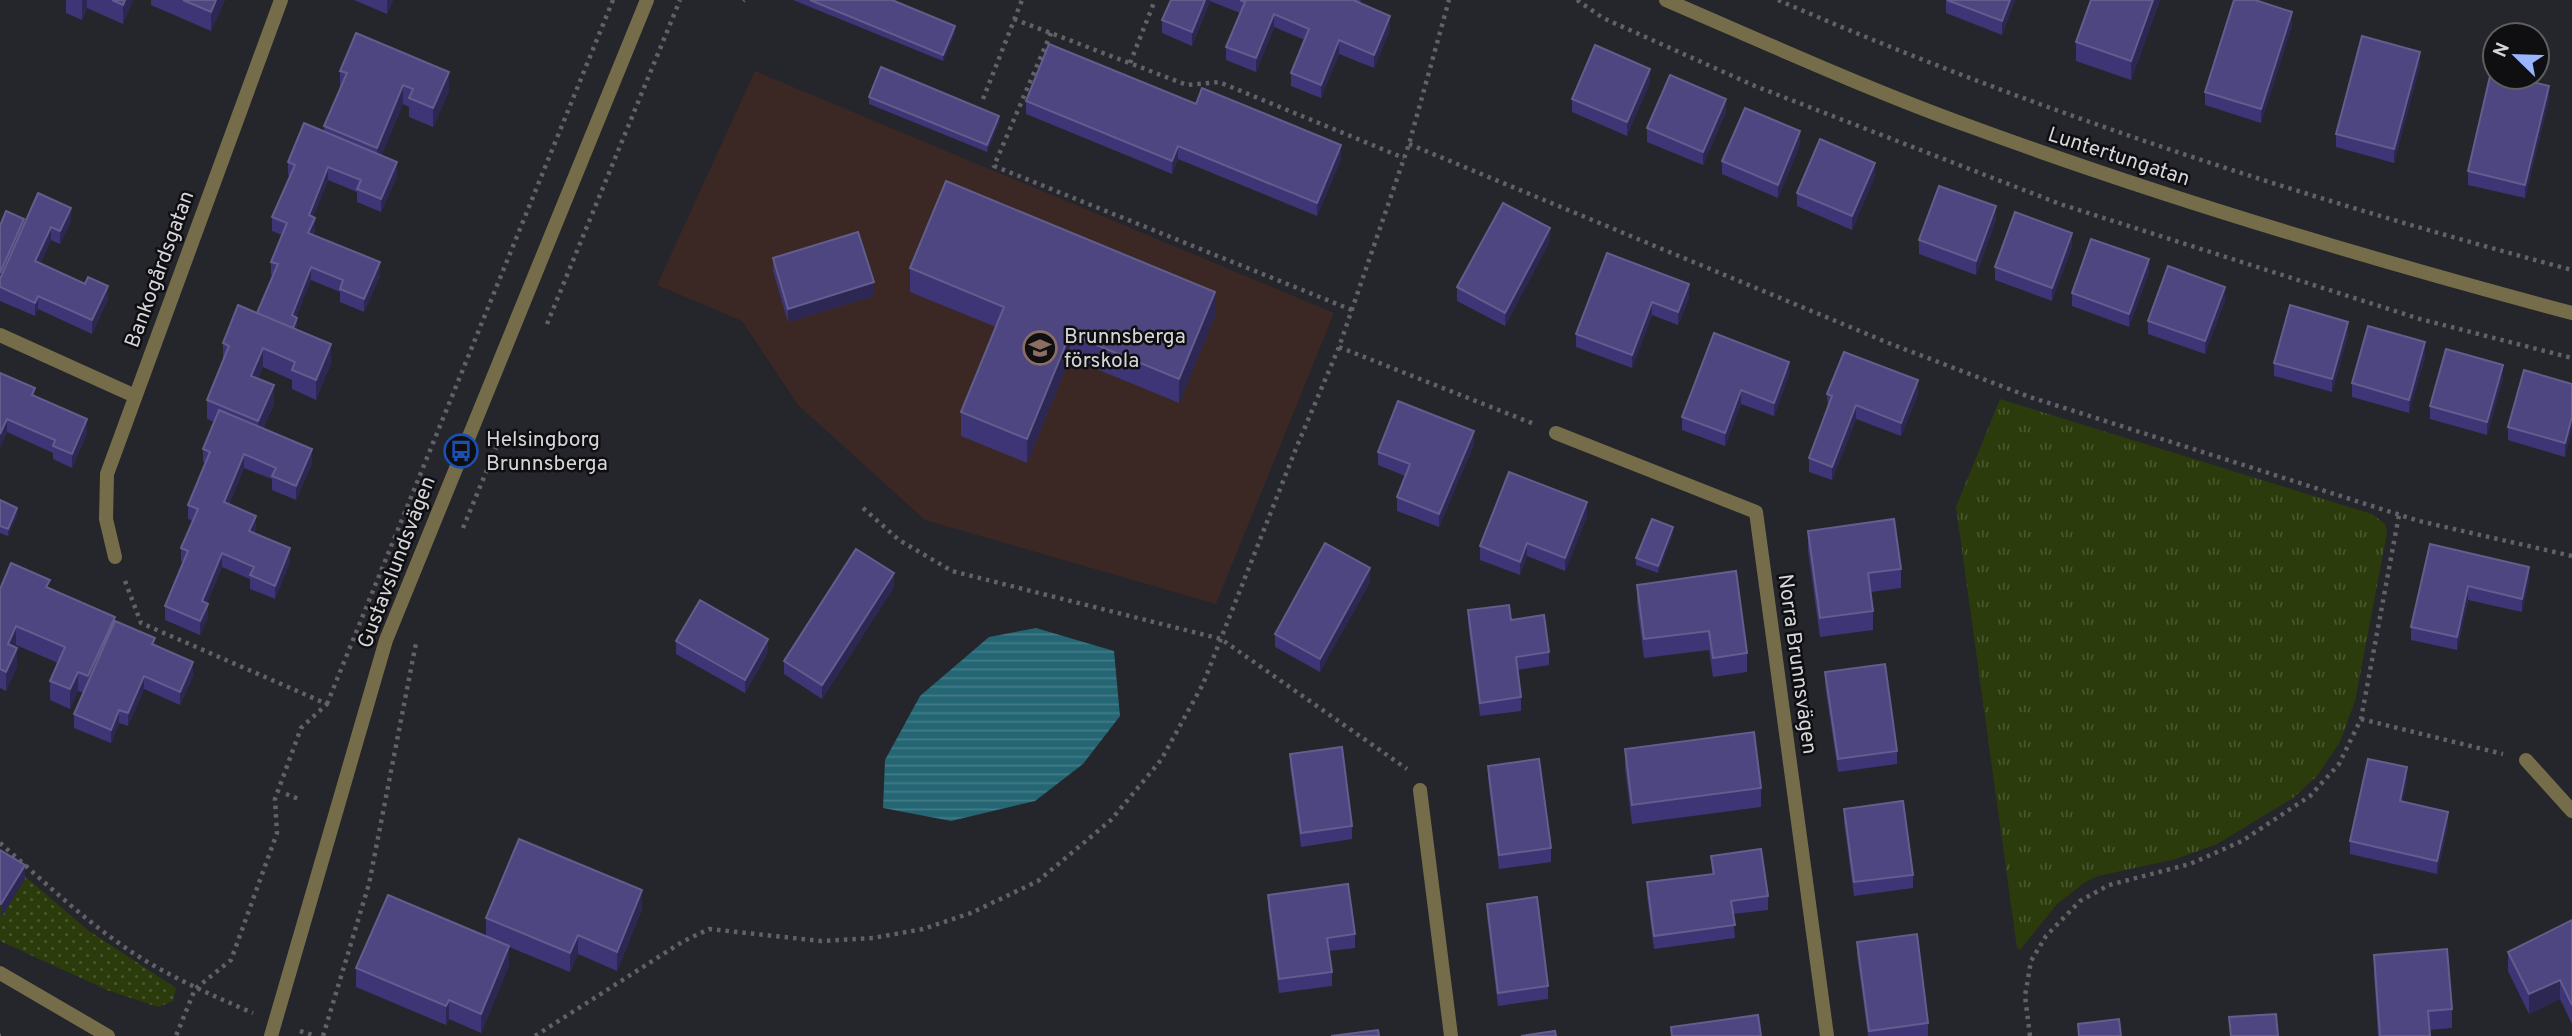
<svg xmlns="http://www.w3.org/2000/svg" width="2572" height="1036" font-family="Overpass,sans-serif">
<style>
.education{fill:#3b2824}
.grass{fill:url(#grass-dots)}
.park{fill:url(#park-tufts)}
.water{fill:url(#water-rules)}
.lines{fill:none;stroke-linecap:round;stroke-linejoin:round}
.path{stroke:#616167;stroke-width:4.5;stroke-dasharray:3.5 5;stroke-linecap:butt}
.minor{stroke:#756d4a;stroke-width:14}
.tertiary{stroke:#756d4a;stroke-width:14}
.wall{fill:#3d3575}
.shaded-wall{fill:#2d2753}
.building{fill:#4e4680;stroke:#635d8e;stroke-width:2}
.labels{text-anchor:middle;stroke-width:5;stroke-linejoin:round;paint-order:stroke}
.street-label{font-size:21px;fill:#d6d6da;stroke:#0f0f12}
.poi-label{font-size:21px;fill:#d6d6da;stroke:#0f0f12;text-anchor:start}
</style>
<defs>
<pattern id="grass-dots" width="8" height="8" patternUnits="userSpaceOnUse" patternTransform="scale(1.75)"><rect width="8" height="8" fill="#2b3b0c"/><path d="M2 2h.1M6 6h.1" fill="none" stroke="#49572f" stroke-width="1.8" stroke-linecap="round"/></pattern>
<pattern id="park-tufts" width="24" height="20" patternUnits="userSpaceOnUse" patternTransform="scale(1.75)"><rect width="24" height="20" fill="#2b3b0c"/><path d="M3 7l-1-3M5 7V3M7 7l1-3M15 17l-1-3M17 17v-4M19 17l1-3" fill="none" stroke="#49572f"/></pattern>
<pattern id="water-rules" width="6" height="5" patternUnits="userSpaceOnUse" patternTransform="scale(1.75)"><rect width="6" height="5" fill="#246673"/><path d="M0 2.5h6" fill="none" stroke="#437b86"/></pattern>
</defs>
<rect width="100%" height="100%" fill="#25252c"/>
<path class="education" d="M755,71l579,242 -118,291 -291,-84 -127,-115 -56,-84 -85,-36z"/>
<path class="grass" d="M0,855l89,76 87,57 -3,13 -15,6 -51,-17 -107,-49z"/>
<path class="park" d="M2000,399l372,115 13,10 2,9 -32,168 -15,41 -23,34 -24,22 -76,46 -41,15 -78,17 -14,7 -27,21 -37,46 -3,-2 -61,-441z"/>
<path class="water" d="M1036,628l78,23 6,65 -37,48 -48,37 -84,20 -68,-13 2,-48 35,-64 69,-59z"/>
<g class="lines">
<path class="path" d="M1577,0l26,18 152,68 305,118 360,115 152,39
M1778,0c256,111 525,198 794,270
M743,1l1,-1
M1014,19l173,66 32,-3 185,76
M1051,33l-57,133 358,144
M1130,63l25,-63
M983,99l39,-99
M1409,144l482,200 139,53 389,124 153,35
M547,324l133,-324
M1339,347l195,77
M863,508l36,32 53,31 269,68 186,130
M463,528l38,-92
M125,581l16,42 186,81 -26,24 -26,71 2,34 -46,127 -36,29 -19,47
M327,704l286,-704
M2361,719l142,35
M286,794l13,5
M0,843c48,42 95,88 151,121 33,19 67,34 102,49
M300,1031l16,5
M0,1036h1
M323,1036l46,-152 47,-241
M535,1036l147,-94 27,-13 112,12 52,-3 50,-9 48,-16 67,-32 73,-61 50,-60 42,-76 94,-238 42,-99 70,-203 40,-144
M2030,1036l-5,-40 6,-35 15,-25 34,-35 29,-16 81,-21 52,-23 68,-45 29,-32 22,-45 38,-204"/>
<path class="minor" d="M1666,0c100,43 201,89 303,126 198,73 400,133 603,187
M0,335l135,61
M1556,433l200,79 71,524
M115,557l-9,-38 1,-45 174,-474
M2526,760l46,51
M1420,790l31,246"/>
<path class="tertiary" d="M0,973l108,63
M271,1036l115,-396 261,-640"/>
</g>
<path class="wall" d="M66,0h67l-10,24 -36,-16 -5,12 -16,-7z
M151,0h74l-14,31 -60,-26z
M354,0h39l-6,14z
M793,0h99l63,33 -12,28z
M1171,0h190l-1,3 30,26 -16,39 -35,-14 -18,44 -30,-12v-13l14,-33 -31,-13 -18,45 -30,-12v-13l14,-34 -30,-12 -18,45 -30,-13v-13z
M1946,0h69l-13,35 -56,-22z
M2091,0h69l-29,80 -55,-19v-19z
M2292,25l-31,98 -56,-18v-13z
M2420,65l-26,98 -58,-16v-13z
M340,71l109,20 -16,36 -24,-10v-10l-6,-3 -22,52 16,20 -16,36 -24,-10v-10l-29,-12 -15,37 2,14 -2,4 67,41 -16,36 -24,-10v-10l-29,-12 -15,37 1,13 34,33 -15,37 -24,-11v-9l-29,-13 -5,12 16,25 -11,25 49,34 -16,37 -24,-10v-11l-28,-11 -15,36 27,25 -2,4 36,29 -15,37 -25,-10v-10l-28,-12 -15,36 1,14 -8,18 -35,-15v-14l18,-44 -2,-1v-13l12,-27 -5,-2v-14l17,-42 -2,-1v-13l11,-27 -7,-3v-19l16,-39v-18l34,-30 16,-37 -2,-1v-13l11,-27 -10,-4v-14l18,-41 -2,-1v-13l36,-30v-6l16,-38z
M1650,82l-23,54 -55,-24v-13z
M869,97l130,26 -12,29 -118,-48z
M2549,99l-24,99 -57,-13v-14z
M1026,101l170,3 145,55 -24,57 -139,-57 -6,15 -146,-60z
M1726,112l-23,53 -56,-23v-14z
M1800,145l-22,53 -56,-24v-13z
M1875,176l-23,54 -55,-24v-13z
M1996,220l-20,55 -57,-21v-14z
M71,221l-11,23 -9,-4 -11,24 68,35 -16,35 -54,-25 -3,7 -35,-15v-75z
M1550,241l-45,85 -48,-25v-14z
M2072,246l-20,55 -57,-21v-13z
M1607,253l82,45 -11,27 -26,-10 -20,53 -56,-21v-13z
M773,258l101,38 -86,26 -15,-51z
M910,268l305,48 -36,87 -109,-45 -43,105 -66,-27v-24l35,-85 -86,-35z
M2149,272l-20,55 -57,-21v-13z
M2225,300l-20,54 -57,-20v-13z
M1714,333l75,42 -15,41 -33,-12 -16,42 -43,-16v-13z
M2348,335l-16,57 -58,-16v-13z
M2425,356l-16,57 -57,-16v-14z
M0,373l87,60 -15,35 -19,-9v-6l-46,-21 -7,15z
M2503,378l-16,57 -57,-16v-13z
M2572,384l-7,73 -57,-17v-13z
M1827,394h91l-17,42 -45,-17 -24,61 -23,-8v-14l19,-50z
M1474,444l-35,83 -42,-16v-14l8,-21 -27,-11v-13z
M0,500l17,15 -9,21 -8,-3z
M1587,516l-22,55 -38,-15 -7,19 -40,-15v-14z
M1808,531l93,38v19l-30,4 2,19v19l-53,7 -12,-87z
M1673,534l-15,39 -22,-8v-7z
M2430,544l99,36 -7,32 -54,-12 -11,50 -46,-10v-13z
M1370,582l-50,90 -45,-25v-13z
M1637,585l110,68v19l-34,5 -4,-27 -65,8 -7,-54z
M894,587l-72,112 -38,-25v-13z
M0,589h50l105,56 38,31 -13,29 -36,-16 -16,37 -9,-3 -8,20 -37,-15v-14l10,-21 -6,-2 -8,18 -20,-9v-19l8,-18 -42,-18 -1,2 2,20 -11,24 -6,-3z
M1468,610l43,10 38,32v13l-32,5 4,27v14l-41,5 -12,-93z
M676,641l92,11 -23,41 -69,-39z
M1825,672l72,79v13l-59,8 -13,-87z
M1625,749l136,39v19l-129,17 -7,-56z
M1290,754l62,72v13l-51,8 -11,-80z
M1488,766l63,82v14l-52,7 -11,-90z
M2407,781l-5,21 46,23 -11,49 -87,-20v-13z
M1844,809l69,66v13l-59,8 -10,-74z
M1711,856l57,40v14l-35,4 2,24 -81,11 -7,-53v-14l65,-8z
M1268,895l87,39v14l-26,3 3,21v14l-53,7 -11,-85z
M1487,904l61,82v13l-50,7 -11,-89z
M642,909l-25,62 -39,-17 -8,18 -61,-25v18l-28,68 -32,-14 -3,6 -90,-38v-19l130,-32v-18z
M2572,920v104l-12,-25 -31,15 -21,-43v-19z
M1857,942l71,81v13h-60l-11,-81z
M2374,955l78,54v19l-23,2 1,6h-52l-4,-62z"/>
<path class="shaded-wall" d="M82,0h5v8l-5,12z
M125,0h8l-10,24v-19z
M216,0h9l-14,31v-19z
M388,0h5l-6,14v-13z
M1205,0h5v1l-18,45v-14z
M2010,0h5l-13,35v-14z
M2153,0h7l-29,80v-19z
M2292,12v13l-31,98v-14z
M1274,14v13l-18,45v-14z
M1390,16v13l-16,39v-13z
M955,26v7l-12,28v-6z
M1339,40v14l-18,44v-13z
M2420,52v13l-26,98v-14z
M1650,69v13l-23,54v-14z
M449,72v19l-16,36v-19z
M403,85v19l-26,63v-19z
M2549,86v13l-24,99v-13z
M1726,99v13l-23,53v-13z
M999,116v7l-12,29v-7z
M1800,131v14l-22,53v-13z
M1341,145v14l-24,57v-13z
M1178,146v13l-6,15v-13z
M397,162v14l-16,36v-13z
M1875,163v13l-23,54v-14z
M328,167v13l-19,48v-13z
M1996,206v14l-20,55v-14z
M71,208v13l-11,23v-13z
M315,218v13l-7,15v-13z
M24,219v19l-24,49v-14z
M51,227v13l-16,35v-14z
M1550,228v13l-45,85v-13z
M2072,233v13l-20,55v-13z
M2149,259v13l-20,55v-13z
M380,262v14l-16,36v-13z
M311,267v13l-19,48v-13z
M874,282v14l-86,26v-13z
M1689,284v14l-11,27v-13z
M108,286v13l-16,35v-14z
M2225,287v13l-20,54v-13z
M1215,292v24l-36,87v-24z
M38,296v13l-3,7v-13z
M1652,302v13l-20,53v-13z
M297,318v13l-6,2z
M2348,322v13l-16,57v-13z
M1070,334v24l-43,105v-24z
M2425,342v14l-16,57v-13z
M331,344v19l-15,37v-20z
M263,348v19l-12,28v-19z
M1789,362v13l-15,41v-13z
M2503,365v13l-16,57v-13z
M1918,380v14l-17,42v-13z
M274,385v19l-16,36v-19z
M1741,390v14l-16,42v-13z
M1856,405v14l-24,61v-13z
M2572,417v13l-7,27v-14z
M7,419v13l-7,15v-13z
M87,419v14l-15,35v-14z
M1474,431v13l-35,83v-13z
M312,449v14l-16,37v-14z
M244,454v14l-20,47v-13z
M1587,502v14l-22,55v-13z
M17,508v7l-9,21v-7z
M256,516v13l-7,15v-13z
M1673,527v7l-15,39v-7z
M1527,543v13l-7,19v-13z
M290,548v14l-15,37v-13z
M222,553v14l-20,48v-14z
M2529,567v13l-7,32v-13z
M1370,568v14l-50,90v-13z
M894,573v14l-72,112v-14z
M2468,586v14l-11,50v-13z
M208,604v13l-8,18v-14z
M115,617v19l-27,59v-19z
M16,626v19l-8,18v-19z
M768,639v13l-23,41v-13z
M17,648v19l-11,24v-19z
M193,662v14l-13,29v-13z
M78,672v19l-8,18v-20z
M144,676v13l-16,37v-13z
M119,710v13l-8,20v-13z
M2407,767v14l-7,33v-13z
M2448,812v13l-11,49v-13z
M25,865v14l-24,39v-14z
M642,890v19l-25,62v-19z
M578,935v19l-8,18v-19z
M509,946v19l-28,68v-19z
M2560,980v19l-31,15v-20z
M449,1000v19l-3,6v-19z"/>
<path class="building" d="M112,0h13l-2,5z
M183,0h33l-5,12z
M810,0h82l63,26 -12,29z
M1171,0h34l-13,32 -30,-12z
M1240,0h116l-1,1 35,15 -16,39 -35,-15 -18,45 -30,-12 18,-44 -35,-15 -18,44 -30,-11 19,-45z
M1947,0h63l-8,21z
M2091,0h62l-22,61 -55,-19z
M2234,0h21l37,12 -31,97 -56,-17z
M356,33l93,39 -16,36 -24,-10 4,-9 -10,-4 -26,63 -53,-22 23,-53 -7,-2z
M2362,36l58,16 -26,97 -58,-15z
M1049,44l147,60 6,-16 139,57 -24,58 -139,-57 -6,15 -146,-60z
M1595,45l55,24 -23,53 -55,-23z
M881,67l118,49 -12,29 -118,-48z
M2491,72l4,1v4h17l37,9 -24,99 -57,-14z
M1670,75l56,24 -23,53 -56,-24z
M1745,108l55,23 -22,54 -56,-24z
M304,123l93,39 -16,37 -24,-10 4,-9 -33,-13 -19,48 6,3 -7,15 72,29 -16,37 -24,-10 3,-9 -32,-13 -19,48 5,3 -4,10 -36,-15 21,-49 -7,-2 16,-39 -15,-6 23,-52 -7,-3z
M1820,139l55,24 -23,53 -55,-23z
M946,181l269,111 -36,87 -109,-45 -43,105 -66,-27 43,-105 -94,-39z
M1939,186l57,20 -20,55 -57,-21z
M38,193l33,15 -11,23 -9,-4 -16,34 50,23 3,-7 20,9 -16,34 -54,-24 -3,7 -35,-16v-8z
M1503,203l47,25 -45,85 -48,-26z
M6,211l18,8 -24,54v-47z
M2015,212l57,21 -20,55 -57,-21z
M858,232l16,50 -86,27 -15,-51z
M2091,239l58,20 -20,55 -57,-21z
M1607,253l82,31 -11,28 -26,-10 -20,53 -56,-21z
M2168,266l57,21 -20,54 -57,-20z
M238,305l93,39 -15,36 -24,-10 3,-8 -32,-14 -12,28 23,9 -16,36 -51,-21 22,-54 -6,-3z
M2290,305l58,17 -16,57 -58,-16z
M2368,326l57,16 -16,58 -57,-17z
M1714,333l75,29 -15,41 -33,-13 -16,43 -43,-16z
M2446,349l57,16 -16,57 -57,-16z
M1844,352l74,28 -17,43 -45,-18 -24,62 -23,-9 23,-62 -5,-2z
M2524,370l48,14v33l-7,26 -57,-16z
M0,373l35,15 -3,7 55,24 -15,35 -19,-8 2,-6 -48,-21 -7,15z
M1398,401l76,30 -35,83 -42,-17 13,-33 -32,-12z
M219,410l93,39 -16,37 -24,-10 4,-8 -32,-14 -20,48 32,14 -7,15 41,17 -15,38 -25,-11 4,-8 -32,-14 -20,48 6,3 -8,17 -35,-15 23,-55 -7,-3 17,-39 -10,-4 22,-53 -7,-3z
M1509,472l78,30 -22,56 -38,-15 -7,19 -40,-16z
M0,500l17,8 -9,21 -8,-3z
M1652,519l21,8 -15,39 -22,-8z
M1894,519l7,50 -33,4 5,38 -53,7 -12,-87z
M1325,543l45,25 -50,91 -45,-25z
M2430,544l99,23 -7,32 -54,-13 -11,51 -46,-10z
M856,549l38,24 -72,112 -38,-24z
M11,563l39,17 -4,7 69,30 -27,59 -10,-4 -8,17 -20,-8 15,-34 -49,-21 -8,18 9,4 -11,24 -6,-3v-80z
M1736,571l11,82 -34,5 -4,-27 -65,8 -7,-54z
M700,600l68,39 -23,41 -69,-39z
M1509,605l2,15 33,-5 5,37 -33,5 5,40 -41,6 -12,-93z
M115,621l40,17 -3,6 41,18 -13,30 -36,-16 -16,37 -9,-3 -8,20 -37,-16z
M1885,664l12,87 -59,8 -13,-87z
M1754,732l7,56 -129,17 -7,-56z
M1342,747l10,79 -51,7 -11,-79z
M1539,759l12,89 -52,7 -11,-89z
M2368,759l39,8 -7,34 48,11 -11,49 -87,-20z
M1903,801l10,74 -59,7 -10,-73z
M519,839l123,51 -25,62 -39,-17 -8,18 -84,-35z
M1761,849l7,47 -37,5 4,24 -81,11 -7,-54 67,-8 -3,-18z
M0,850l25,15 -24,39h-1z
M1348,884l7,50 -28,4 5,34 -53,7 -11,-84z
M388,895l121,51 -28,68 -32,-14 -3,6 -90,-38z
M1537,897l11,89 -50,7 -11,-89z
M2572,920v85l-12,-25 -31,14 -21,-42z
M1917,934l11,89 -59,8 -12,-89z
M2447,949l5,60 -24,2 2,25h-50l-6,-81z
M2276,1014l2,22h-47l-2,-19z
M1758,1015l3,21h-89l-1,-9z
M2119,1019l2,17h-42l-1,-12z
M1378,1030l1,6h-48z
M1555,1031l1,5h-35z"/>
<defs>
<symbol id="school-ring" viewBox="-11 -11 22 22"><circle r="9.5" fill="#0f0f12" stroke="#8d6e63" stroke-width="1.5"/><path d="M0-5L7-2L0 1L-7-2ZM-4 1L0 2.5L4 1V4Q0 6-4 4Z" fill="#8d6e63"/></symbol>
<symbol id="bus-ring" viewBox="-11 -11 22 22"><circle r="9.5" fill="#0f0f12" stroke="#1a4fb4" stroke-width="1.5"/><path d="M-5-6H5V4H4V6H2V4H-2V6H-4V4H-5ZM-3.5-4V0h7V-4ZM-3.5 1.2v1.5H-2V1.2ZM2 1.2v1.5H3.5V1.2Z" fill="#1a4fb4"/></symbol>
</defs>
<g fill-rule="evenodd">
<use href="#school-ring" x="1021" y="329" width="38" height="38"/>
<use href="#bus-ring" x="442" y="432" width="38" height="38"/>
</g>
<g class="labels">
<g class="street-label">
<text transform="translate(2119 156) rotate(18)" y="7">Luntertungatan</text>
<text transform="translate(159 269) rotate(-70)" y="7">Bankogårdsgatan</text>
<text transform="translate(396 562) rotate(-69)" y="7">Gustavslundsvägen</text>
<text transform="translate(1798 664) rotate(82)" y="7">Norra Brunnsvägen</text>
</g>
<g class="poi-label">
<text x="1064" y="343">Brunnsberga<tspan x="1064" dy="24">förskola</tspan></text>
<text x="486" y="446">Helsingborg<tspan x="486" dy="24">Brunnsberga</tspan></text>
</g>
</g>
<g transform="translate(2516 56) rotate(293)"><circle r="33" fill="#0f0f12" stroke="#5f5f62" stroke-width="2"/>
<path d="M0-5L12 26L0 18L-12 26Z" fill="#9ab5fd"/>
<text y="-10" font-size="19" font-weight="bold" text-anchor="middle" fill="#d6d6da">N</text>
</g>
</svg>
